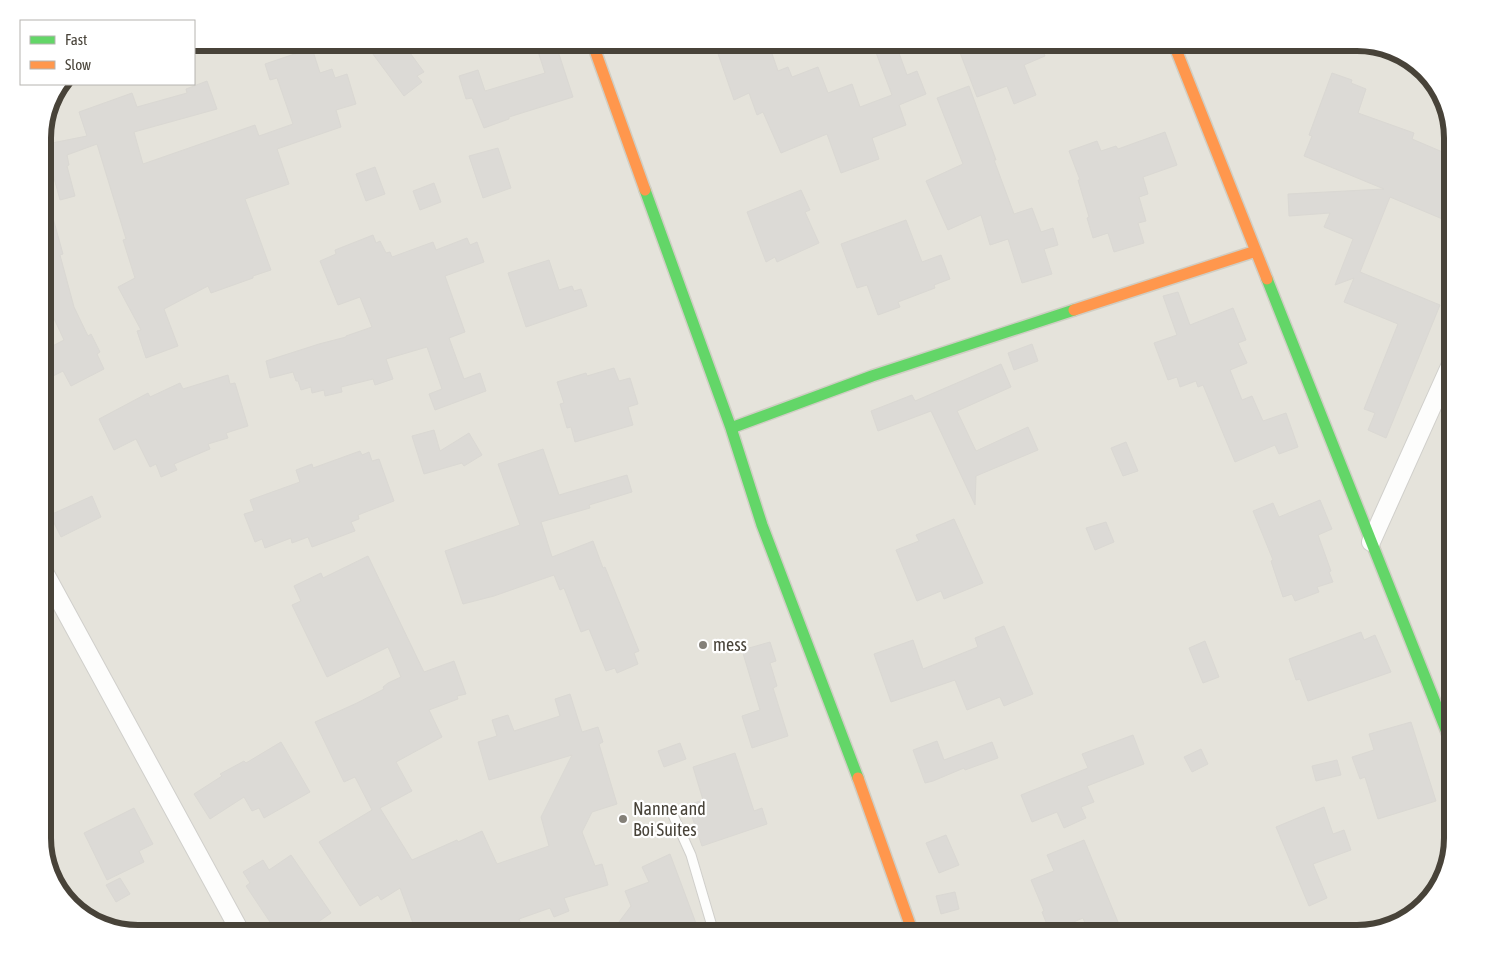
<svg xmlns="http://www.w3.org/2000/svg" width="1495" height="976" font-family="'Asap Condensed',sans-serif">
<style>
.residential{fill:#e5e3db}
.building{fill:#dcdad6;stroke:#dad8d3}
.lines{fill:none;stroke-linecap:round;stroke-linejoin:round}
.lane-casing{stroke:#d0cfcb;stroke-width:11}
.street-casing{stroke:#d0cfcb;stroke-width:20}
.fast-casing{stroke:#d0cec4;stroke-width:14}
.slow-casing{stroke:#d0cec4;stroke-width:14}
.lane{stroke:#fdfdfc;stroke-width:9}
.street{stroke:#fdfdfc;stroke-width:18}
.fast{stroke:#63d668;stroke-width:11}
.slow{stroke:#ff974d;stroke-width:11}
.poi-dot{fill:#848078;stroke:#fff;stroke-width:2}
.labels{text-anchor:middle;stroke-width:4.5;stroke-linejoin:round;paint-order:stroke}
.poi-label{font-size:18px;fill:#484339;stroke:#fff;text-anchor:start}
.rim{fill:none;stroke:#484339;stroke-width:6}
</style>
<rect width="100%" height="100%" fill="#f2f1ed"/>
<path class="residential" d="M194,42h1162l54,17 30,32 12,47v700l-16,53 -32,30 -47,12h-1218l-54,-16 -29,-31 -13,-43v-710l22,-49h129z"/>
<path class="building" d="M364,42h38l22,30 -7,4 5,6 -18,14z
M535,42h20l18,55 -64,20v2l-25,9 -12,-30 -6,1 -7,-23 19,-6 7,21 60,-18z
M714,42h54l10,29 10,-4 4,10 26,-10 10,26 24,-9 8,23 32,-12 -20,-53h23l12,33 10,-4 9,23 -27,11 7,20 -34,13 7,21 -38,14 -14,-39 -46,19 -18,-41 -6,3 -8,-22 -15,7z
M978,42h62l5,14 -21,9 12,30 -22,9 -7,-18 -30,11 -18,-47z
M312,48l8,25 12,-4 3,9 12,-4 9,30 -20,6 5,17 -64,22 12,35 -44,15 26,71 -18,6v2l-42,15 -3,-7 -44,23 14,37 -32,12 -9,-27 4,-1 -23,-43 17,-9 -12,-38 3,-1 -29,-95 -30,11 2,10 -2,1 8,30 -15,4 -12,-44 2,-1 -3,-11 40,-8 -8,-24 53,-19 5,14 50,-14 -1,-4 21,-8 10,28 -83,23 9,32 112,-39 4,11 34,-12 -16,-46 -7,2 -5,-16z
M1332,73l20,7 -1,3 15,6 -8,24 56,20 -2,6 40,17v67l-62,-26 -30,75 80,33 -54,133 -18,-8 7,-17 -11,-4 34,-85 -54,-22 10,-24 -19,7 18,-46 -29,-12 6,-14 -41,3 -1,-22 96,-5 -80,-33 8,-20 -3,-1z
M969,86l27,74h-2l20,54 18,-6 9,24 12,-4 5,17 -14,4 8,25 -30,9 -14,-44 -18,6 -9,-30 -33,15 -22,-49 37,-17 -26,-66z
M1165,132l12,33 -34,12 5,17 -9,3 7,24 -8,2 6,20 -30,9 -6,-19 -15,5 -6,-20 2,-1 -11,-37h2l-11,-29 28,-10 4,10 15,-5 2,3z
M498,148l13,40 -28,10 -14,-42z
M375,167l10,27 -19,7 -10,-27z
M434,183l7,19 -21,8 -7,-19z
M801,190l9,20 -5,2 14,31 -42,19 -2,-5 -9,5 -19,-50z
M48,200l15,54 -3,1 14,52 14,29 3,-2 9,18 -3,2 7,15 -33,17 -8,-15 -20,10v-30l21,-11 -21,-45v-94z
M906,220l16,42 19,-7 9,24 -16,6 1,3 -37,14 2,5 -22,8 -11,-30 -10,3 -16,-44z
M373,235l3,8 4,-2 6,12 4,-1 2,5 41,-15 3,8 31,-12 3,7 7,-3 7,20 -39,14 20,56 -16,6 15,41 16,-6 6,18 -51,19 -6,-16 13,-5 -15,-42 -41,12 7,20 -18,6 -2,-6 -32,8 1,5 -17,4 -1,-6 -12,3 -1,-6 -10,3 -3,-9h-2l-3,-9 -23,6 -4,-17 53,-17 27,-7v-1l26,-9 -12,-30 -22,8 -18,-44 16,-7 -1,-4z
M549,260l10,30 13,-4 2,5 7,-2 6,17 -61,21 -18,-54z
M1178,292l12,33 43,-17 13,32 -8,3 9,20 -17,7 12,30 10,-4 11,25 23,-8 12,34 -19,7 -4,-9 -40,17 -32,-77 -5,2 -2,-6 -16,6 -3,-10 -9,3 -14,-37 23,-8 -14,-39z
M1032,344l6,17 -24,9 -6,-17z
M1001,364l10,23 -54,24 19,40 52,-24 10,23 -62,26 -1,29 -44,-94 -53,20 -7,-20 41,-16 3,6z
M614,368l5,13 11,-3 8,26 -10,3 5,18 -58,17 -4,-15 -4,1 -7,-24 4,-1 -7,-21 29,-9 1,3z
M228,375l2,9 5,-1 13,43 -22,7 2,5 -20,6 2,5 -36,15 3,6 -16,7 -5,-13 -6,3 -14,-28 -22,11 -15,-31 49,-26 2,4 30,-14 3,6z
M434,430l6,21 29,-18 13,22 -18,11 -2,-3 -38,11 -12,-38z
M1126,442l12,29 -15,5 -12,-28z
M543,449l16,46 68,-20 5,17 -43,13 1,3 -49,14 11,35 41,-16 10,27 2,-1 34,84 -5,2 4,11 -21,9 -2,-5 -9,3 -17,-42 -8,3 -17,-44 -4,2 -6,-15 -60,21 -31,8 -18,-53 75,-26 -22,-61z
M360,451l2,4 7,-3 3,9 7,-2 15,42 -36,14 1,4 -8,3 4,9 -43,16 -4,-10 -16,6 -1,-5 -26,10 -3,-9 -7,3 -11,-28 10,-3 -4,-11 50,-18 -4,-12 16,-6 1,4z
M92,496l9,21 -40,20 -11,-22z
M1320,500l12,29 -14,6 13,36 -2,1 4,10 -16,5 2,5 -24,9 -3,-7 -9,3 -12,-36 2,-1 -20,-49 20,-8 6,14z
M954,519l29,64 -39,16 -3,-8 -24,10 -21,-51 23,-9 -3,-6z
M1106,522l8,20 -19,8 -9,-22z
M368,556l56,116 30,-11 12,33 -9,2 1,3 -29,11 13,27 -46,25 16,29 -32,17 32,52 45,-20 1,2 24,-11 15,33 52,-18 -8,-29 31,-62 -83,25 -11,-38 19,-6 -5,-16 16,-5 6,16 46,-15 -5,-17 15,-5 12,38 16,-5 5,15 -4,2 18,60 -25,8 -10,20 13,34 7,-2 6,21 -44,13 5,13 -15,6 -4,-9 -31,11 4,11 -10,4h-96l-17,-46 -19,12 -3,-5 -18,11 -41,-64 53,-32 -17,-33 -11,5 -29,-60 42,-19 27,-14 -1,-2 5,-4 13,-6 -13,-30 -61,30 -35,-72 9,-4 -7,-15 27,-13 2,5z
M1004,626l29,68 -29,12 -4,-9 -33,13 -12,-30 -64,22 -17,-48 39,-14 10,29 55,-22 -3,-9z
M1361,632l3,8 11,-5 16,37 -83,29 -8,-22 -4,1 -7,-21z
M1205,641l14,36 -16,6 -14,-35z
M770,642l6,19 -6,2 7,23 -4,2 15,48 -36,12 -10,-32 18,-6 -18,-60z
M1411,722l25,79 -58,18 -13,-42 -5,2 -8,-22 22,-7 -5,-16z
M1133,735l11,29 -57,22 7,16 -13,5 5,11 -22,10 -7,-16 -25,10 -11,-27 67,-27 -6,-14z
M937,741l7,19 48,-18 6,16 -33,12 -1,-2 -31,13 -8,2 -12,-33z
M281,742l29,50 -46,26 -5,-10 -7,3 -8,-14 -34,22 -16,-25 28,-18 -2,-2 24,-13 2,2z
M680,743l6,16 -22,8 -6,-16z
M1201,749l7,15 -16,8 -8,-15z
M735,753l19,58 8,-3 5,16 -65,22 -14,-41 15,-5 -10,-33z
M1337,760l4,15 -25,6 -4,-15z
M1324,807l9,27 11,-4 7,20 -38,14 14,34 -18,8 -33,-79z
M134,808l19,36 -14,7 5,11 -37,18 -23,-47z
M946,835l13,30 -20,8 -13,-30z
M1084,840l34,82 -29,11 -6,-15 -33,14 -8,-20 2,-1 -13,-31 23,-9 -7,-16z
M670,854l27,72 -24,8 -2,-7 -11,4 -3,-8 -29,11h-18l21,-28 -6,-15 24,-9 -7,-15z
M291,855l40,58 -30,21h-23l-32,-48 4,-3 -7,-11 20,-12 6,10z
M120,878l10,16 -14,8 -10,-17z
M955,892l4,17 -18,5 -5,-18z"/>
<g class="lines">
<defs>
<path id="lane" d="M673,815l18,40 23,78"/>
<path id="street" d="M1371,542l81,-180
M43,570l198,363"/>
<path id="fast" d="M645,190l86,238 31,97 96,253
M1267,279l185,466
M731,428l141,-52 202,-66"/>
<path id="slow" d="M592,42l53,148
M1173,42l94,237
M1074,310l182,-59
M858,778l55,155"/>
</defs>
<use href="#lane" class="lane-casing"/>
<use href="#street" class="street-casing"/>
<use href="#fast" class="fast-casing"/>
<use href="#slow" class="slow-casing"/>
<use href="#lane" class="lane"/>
<use href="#street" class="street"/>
<use href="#fast" class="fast"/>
<use href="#slow" class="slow"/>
</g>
<g class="poi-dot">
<circle cx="703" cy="645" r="5"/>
<circle cx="623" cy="819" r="5"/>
</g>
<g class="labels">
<g class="poi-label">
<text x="713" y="651">mess</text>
<text x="633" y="815">Nanne and<tspan x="633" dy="21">Boi Suites</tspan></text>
</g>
</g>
<path d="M0 0H1495V976H0ZM138 51H1357A87 87 0 0 1 1444 138V838A87 87 0 0 1 1357 925H138A87 87 0 0 1 51 838V138A87 87 0 0 1 138 51Z" fill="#fff" fill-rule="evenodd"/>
<path class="rim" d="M138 51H1357A87 87 0 0 1 1444 138V838A87 87 0 0 1 1357 925H138A87 87 0 0 1 51 838V138A87 87 0 0 1 138 51Z"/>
<rect x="20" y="20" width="175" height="65" fill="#ffffff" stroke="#b6b4b0"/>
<rect x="30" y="36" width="25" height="8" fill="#63d668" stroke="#b6b4b0"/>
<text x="65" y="45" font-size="15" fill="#484339">Fast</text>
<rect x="30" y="61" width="25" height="8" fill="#ff974d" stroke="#b6b4b0"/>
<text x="65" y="70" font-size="15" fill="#484339">Slow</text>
</svg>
